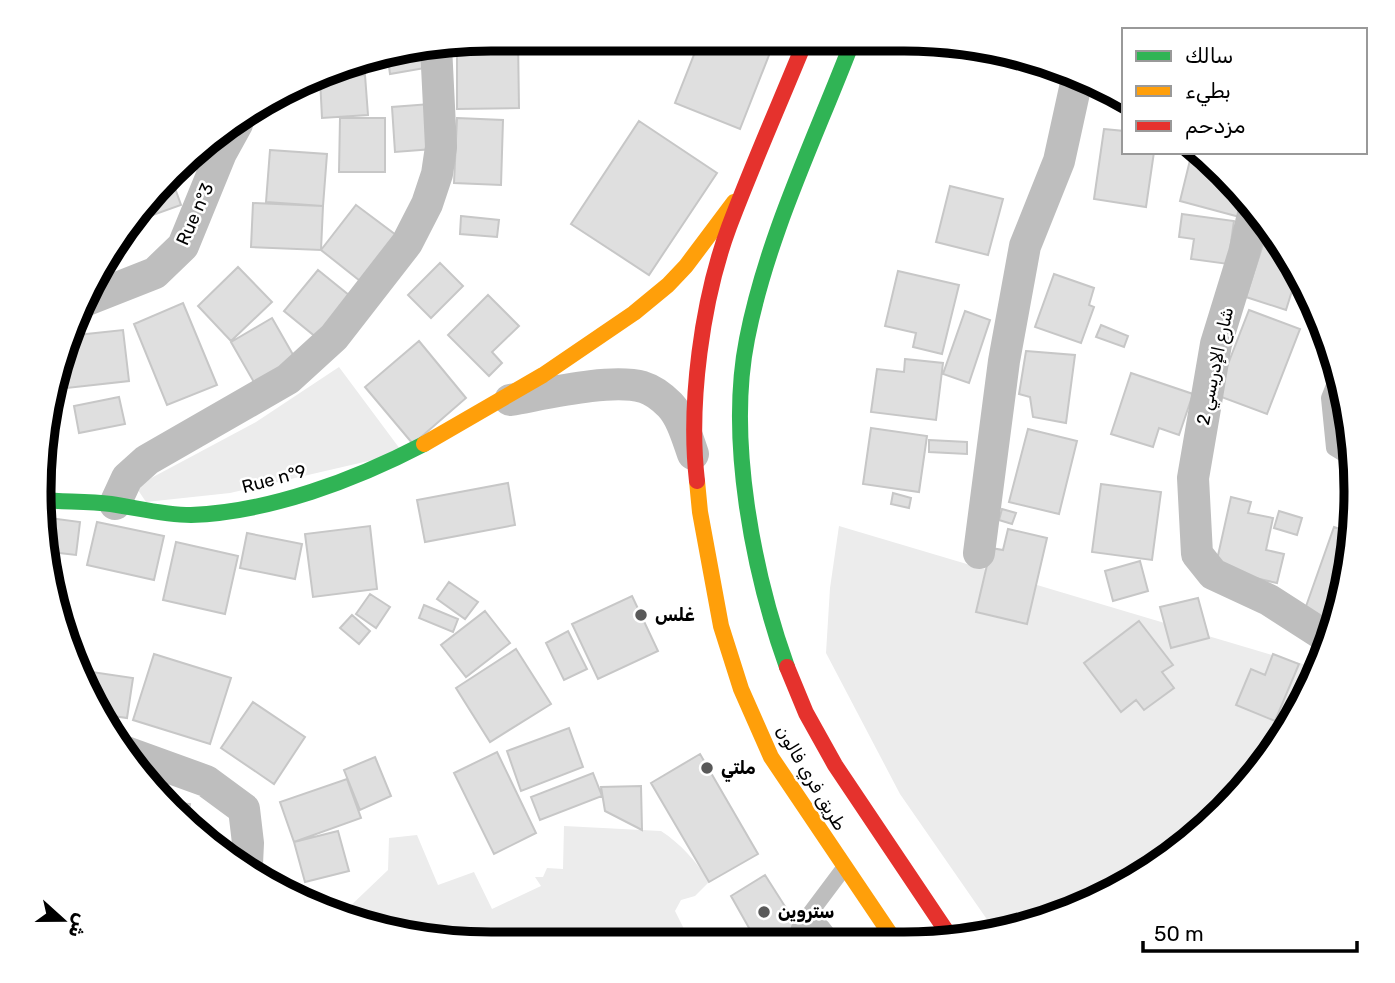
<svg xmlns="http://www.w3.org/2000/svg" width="1395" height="983" font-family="Rubik,Vazirmatn,sans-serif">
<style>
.green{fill:#ececec}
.building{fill:#dfdfdf;stroke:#c7c7c7;stroke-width:2}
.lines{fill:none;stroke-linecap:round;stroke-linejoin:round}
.lane{stroke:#bebebe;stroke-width:16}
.street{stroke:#bebebe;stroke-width:32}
.fast{stroke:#30b455;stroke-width:16}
.slow{stroke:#ff9f0a;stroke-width:16}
.jam{stroke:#e5322d;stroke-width:16}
.poi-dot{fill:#595959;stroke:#fff;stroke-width:2.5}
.labels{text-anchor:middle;stroke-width:5;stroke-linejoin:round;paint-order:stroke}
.street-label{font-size:18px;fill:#000;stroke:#fff}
.poi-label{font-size:18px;font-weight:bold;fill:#000;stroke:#fff;text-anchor:start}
.rim{fill:none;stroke:#000;stroke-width:9}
</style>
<rect width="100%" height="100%" fill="#fff"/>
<path class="green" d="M339,367l64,86 -173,40 -84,9 -8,-12 2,-6 116,-62z
M839,526l477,142 -6,24 -108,140 -99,66 -108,33 -95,-137 -74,-141 4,-65z
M564,826l97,5c20,13 36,31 48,51l-14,14 -14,4 -6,11 10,20 14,11 -237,2 -118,-32 44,-42 1,-32 28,-3 21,50 36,-13 18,37 49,-23 -6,-9h8l4,-9 16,1z"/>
<path class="building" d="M491,38l27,1 1,69 -62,1v-66z
M699,42l54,1 18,7 -31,79 -65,-26z
M422,48l3,20 -35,6 -3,-22z
M365,75l3,40 -46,3 -2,-40z
M430,104l3,45 -38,3 -3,-45z
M340,118h45v54h-46z
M457,118l46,2 -2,65 -47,-2z
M639,121l78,52 -68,102 -78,-51z
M1104,129l20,2v21h30l-8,55 -52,-8z
M270,150l57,4 -4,52 -57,-4z
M1192,152l52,41 7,12 -4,14 -67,-18z
M171,177l10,28 -48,17 18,-29z
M950,186l53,13 -15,56 -52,-13z
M253,203l70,3 -2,44 -70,-3z
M356,205l44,33 -36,46 -43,-34z
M1182,214l52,7 -6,43 -37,-5 3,-20 -15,-2z
M461,216l38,4 -2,17 -37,-3z
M1267,232l28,49 -9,29 -40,-13z
M440,263l23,23 -32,32 -23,-23z
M238,267l34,35 -41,39 -33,-35z
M318,270l37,30 -33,42 -38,-31z
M898,271l61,14 -17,69 -29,-7 3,-14 -31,-7z
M1054,274l40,14 -5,17 5,2 -13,36 -46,-16z
M488,295l31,31 -27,26 10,11 -13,13 -41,-41z
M183,303l34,82 -50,20 -33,-81z
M1249,310l51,19 -33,85 -51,-19z
M965,311l25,9 -21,63 -26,-9z
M272,318l24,42 -41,24 -24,-42z
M1101,325l27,11 -4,11 -28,-10z
M123,330l6,51 -71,8 -1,-12 11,-41z
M419,341l47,57 -53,46 -48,-57z
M1026,351l49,4 -9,68 -33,-6 -3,-20 -11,-3z
M905,359l38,4 -7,57 -65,-8 6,-43 27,3z
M1131,373l62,21 -14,41 -20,-7 -6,19 -42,-13z
M119,397l6,27 -46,9 -5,-27z
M49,409h4l-6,39 -5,-1v-15z
M871,428l56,8 -8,56 -56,-8z
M1028,429l49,12 -18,73 -50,-12z
M929,440l38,2v12l-38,-2z
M508,483l7,42 -90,17 -8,-42z
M1101,484l60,8 -9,68 -60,-8z
M893,493l18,5 -2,10 -18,-4z
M1231,497l20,5 -3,11 25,5 -7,32 18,4 -7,29 -62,-14z
M1002,509l14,4 -4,11 -13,-4z
M1279,511l23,7 -5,17 -23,-7z
M42,517l38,5 -4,33 -34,-4z
M97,522l67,14 -10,44 -67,-15z
M370,526l7,63 -64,8 -8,-63z
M1334,527l18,6 -23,87 -25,-8z
M1008,529l39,9 -20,86 -51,-12 15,-64 12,2z
M247,533l55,11 -7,35 -55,-11z
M176,542l62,14 -13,58 -62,-14z
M1140,561l8,30 -35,10 -8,-30z
M449,582l29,20 -13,17 -28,-20z
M370,594l20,13 -14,21 -20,-14z
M632,596l26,55 -60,28 -26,-55z
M1198,598l11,40 -38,10 -11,-41z
M424,605l34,14 -5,13 -34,-14z
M485,611l25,32 -44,34 -25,-32z
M352,615l18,16 -11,13 -19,-16z
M1139,621l34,44 -11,7 12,16 -30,22 -8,-10 -15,12 -37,-49z
M568,631l19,38 -23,11 -18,-37z
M516,649l35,55 -61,38 -34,-54z
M154,654l77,24 -21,66 -77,-24z
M1273,654l26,10 -24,57 -39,-16 15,-36 14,6z
M85,671l48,7 -6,40 -27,-4 -15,-23 -2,-7z
M253,702l52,35 -31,47 -53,-36z
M569,728l14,39 -62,24 -14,-40z
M497,752l39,81 -42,21 -40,-81z
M700,754l58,100 -49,28 -58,-99z
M375,757l16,39 -31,14 -16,-40z
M593,773l9,23 -62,24 -9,-23z
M347,779l14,39 -67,24 -14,-40z
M641,786l1,44 -37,-19 -4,-24z
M165,801l25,3 -2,15z
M338,831l11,40 -44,11 -11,-40z
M765,875l42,66 -50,1 -26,-46z"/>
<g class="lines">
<path class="lane" d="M1337,378l-8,20 5,50 13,8
M833,941l-11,-14 -23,1 45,-60"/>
<path class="street" d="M1254,210l-10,43 -28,91 -23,134 4,76 16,20 56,26 56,36
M84,301l71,-28 28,-27 38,-93 16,-29 2,-8
M510,400c35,-6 100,-22 133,-13 10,3 20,11 27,18 12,13 17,32 23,49
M115,504l12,-26 20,-18 141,-81 46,-42 73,-94 20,-39 10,-30 4,-27 -5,-101
M979,553l25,-192 21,-115 34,-85 18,-82
M126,752l80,29 38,28 4,34 -1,21"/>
<path class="fast" d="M42,500c23,2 46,1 69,4 27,4 53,11 80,11 79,-3 164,-35 233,-71
M787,667c-34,-95 -60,-228 -40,-328 20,-102 67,-198 104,-294"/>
<path class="slow" d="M424,444l119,-69 91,-62 34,-28 18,-19 48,-64
M697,481l3,31 21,114 20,63 30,68 124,184"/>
<path class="jam" d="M697,481c-9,-77 5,-181 32,-254 23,-61 50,-122 75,-183
M787,667l19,46 29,52 118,176"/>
</g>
<g class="poi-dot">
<circle cx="641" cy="615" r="7"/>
<circle cx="707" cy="768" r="7"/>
<circle cx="764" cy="912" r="7"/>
</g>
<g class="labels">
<g class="street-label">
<text transform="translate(195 214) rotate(-66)" y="6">Rue n°3</text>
<text transform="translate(1215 366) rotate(-78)" y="6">شارع الإدريسي 2</text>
<text transform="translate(274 479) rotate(-15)" y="6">Rue n°9</text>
<text transform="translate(811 778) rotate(59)" y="6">طريق فري فالون</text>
</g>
<g class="poi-label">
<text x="655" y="621">غلس</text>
<text x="721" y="774">ملتي</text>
<text x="778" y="918">ستروين</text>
</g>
</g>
<path d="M0 0H1395V983H0ZM491 51H904A440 440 0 0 1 1344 491V492A440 440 0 0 1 904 932H491A440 440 0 0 1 51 492V491A440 440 0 0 1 491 51Z" fill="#fff" fill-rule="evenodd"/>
<path class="rim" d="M491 51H904A440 440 0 0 1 1344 491V492A440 440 0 0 1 904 932H491A440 440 0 0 1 51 492V491A440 440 0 0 1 491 51Z"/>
<rect x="1122" y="28" width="245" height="126" fill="#ffffff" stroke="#999999" stroke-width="2"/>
<rect x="1136" y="51" width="35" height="10" fill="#30b455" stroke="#999999" stroke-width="2"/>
<text x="1185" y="63" font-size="21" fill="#000000">سالك</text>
<rect x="1136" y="86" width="35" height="10" fill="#ff9f0a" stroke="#999999" stroke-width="2"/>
<text x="1185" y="98" font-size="21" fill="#000000">بطيء</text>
<rect x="1136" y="121" width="35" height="10" fill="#e5322d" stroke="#999999" stroke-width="2"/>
<text x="1185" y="133" font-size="21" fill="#000000">مزدحم</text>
<g transform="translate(63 920) rotate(111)" stroke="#ffffff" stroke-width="5" paint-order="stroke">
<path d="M0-5L12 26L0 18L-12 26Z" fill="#000000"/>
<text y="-10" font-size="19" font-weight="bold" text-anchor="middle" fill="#000000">ش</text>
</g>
<path d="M1143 941v10h214v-10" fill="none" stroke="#000000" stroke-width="3.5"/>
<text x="1154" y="941" font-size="21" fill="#000000" stroke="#ffffff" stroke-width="5" paint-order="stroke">50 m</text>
</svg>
